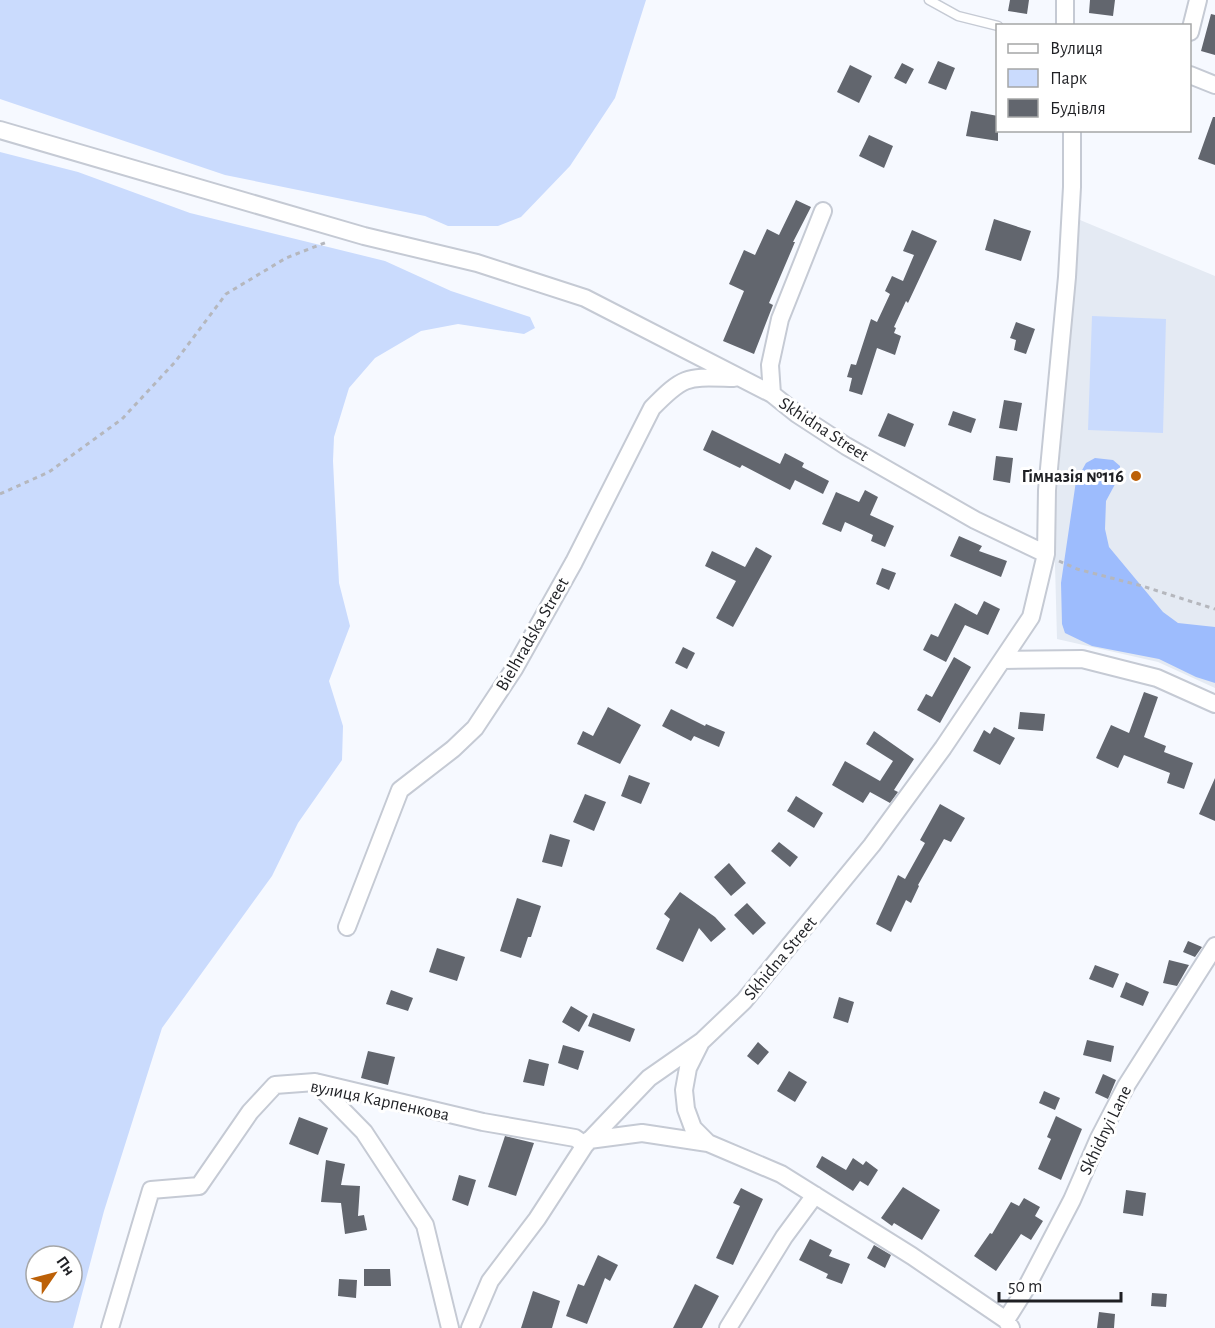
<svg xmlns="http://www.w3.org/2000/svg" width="1215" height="1328" font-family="'Alegreya Sans',sans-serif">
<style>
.built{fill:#e4eaf3}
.green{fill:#cadbfd;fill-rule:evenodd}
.forest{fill:#9dbcfd}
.building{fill:#62666e}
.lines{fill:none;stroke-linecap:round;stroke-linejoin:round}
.lane-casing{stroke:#c5cad4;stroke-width:11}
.street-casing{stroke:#c5cad4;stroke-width:20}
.path{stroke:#b5b7bd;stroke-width:3;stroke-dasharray:4.5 4.5;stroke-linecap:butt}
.lane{stroke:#fff;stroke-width:8}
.street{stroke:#fff;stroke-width:16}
.poi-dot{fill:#bc6007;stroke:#fff;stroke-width:2}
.labels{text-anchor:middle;stroke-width:6;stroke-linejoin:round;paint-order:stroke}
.street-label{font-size:18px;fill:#1f2024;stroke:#fff}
.poi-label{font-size:18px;font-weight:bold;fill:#1f2024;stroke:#fff;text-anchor:end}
</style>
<rect width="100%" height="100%" fill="#f6f9ff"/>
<path class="built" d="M1080,220l135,56v412l-57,-26 -101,-23 -3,-111z"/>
<path class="green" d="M0,0h646l-31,98 -45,68 -49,51 -23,9h-50l-23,-10 -200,-41 -225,-76z
M0,152l78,20 112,41 195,48 66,30 79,26 5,11 -11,6 -66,-10 -37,7 -46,27 -26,30 -15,49 -1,24 6,122 11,43 -21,55 14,45 -1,34 -44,63 -26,53 -110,152 -58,183 -31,117h-73zM36,1256h36v36h-36z
M1092,316l74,3 -3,114 -75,-3z"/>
<path class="forest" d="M1095,458l18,2 7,6v9l-14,26 -1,28 4,18 54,65 15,11 37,4v56l-19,-6 -37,-18 -67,-13 -27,-13 -3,-9 -1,-41 15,-102 10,-18z"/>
<path class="building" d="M1010,0h19l-2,14 -19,-3z
M1090,0h25l-2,16 -24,-3z
M1211,14l4,1v40l-14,-4z
M938,61l17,7 -9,22 -18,-7z
M902,63l12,6 -8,15 -12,-6z
M850,65l22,11 -13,27 -22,-11z
M971,111l27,5v25l-32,-5z
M1213,117h2v48l-17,-6z
M869,135l24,11 -9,22 -25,-12z
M796,200l15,7 -18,35h2l-26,61 4,2 -19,49 -31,-13 21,-50 -15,-7 15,-34 11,5 12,-26 12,6z
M994,219l37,12 -10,30 -36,-11z
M912,230l25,11 -29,62 -2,-2 -12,26 2,1 -2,5 7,3 -6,19 -18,-7 -15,47 -13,-4 3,-13 -5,-1 4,-13 5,1 15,-46 6,3 13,-28 -5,-3 7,-15 11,5 11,-26 -11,-4z
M1016,322l19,7 -9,25 -12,-4 2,-10 -6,-2z
M1004,400l18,3 -5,28 -18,-3z
M953,411l23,8 -5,14 -23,-8z
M888,413l26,11 -9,23 -27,-11z
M712,430l68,34 5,-11 19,10 -2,4 27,14 -6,13 -28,-14 -5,10 -48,-25 -2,3 -37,-18z
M996,456l17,2 -3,25 -17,-3z
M865,490l13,7 -8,18 24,11 -9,21 -14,-6 2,-6 -28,-13 -4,10 -19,-8 14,-32 23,10z
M959,536l23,10 -3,5 28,10 -6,16 -51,-21z
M756,547l16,9 -39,71 -17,-9 20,-37 -31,-15 7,-15 33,16z
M882,568l14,5 -7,17 -13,-6z
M984,601l16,8 -12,26 -23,-10 -19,37 -23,-12 8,-16 7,3 17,-34 22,12z
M683,647l12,6 -8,16 -12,-6z
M954,657l17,10 -31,56 -23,-13 9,-16 6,3z
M1144,692l14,5 -14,40 22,9 -2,6 29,11 -9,26 -17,-6 3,-10 -46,-18 -6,13 -22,-10 15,-33 18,8z
M608,707l33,18 -21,39 -43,-20 6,-13 10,5z
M671,709l34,17 1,-2 19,8 -6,15 -25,-11 -3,5 -29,-15z
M1020,712l25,2 -2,17 -25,-2z
M994,727l21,11 -15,27 -27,-14 11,-21 6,4z
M874,731l40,28 -20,31 4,2 -8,11 -20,-11 -7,11 -31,-18 13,-24 35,20 13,-20 -27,-17z
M629,775l21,8 -9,21 -20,-8z
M1215,778v43l-16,-7z
M585,794l21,8 -12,29 -21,-9z
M796,796l27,17 -9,15 -27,-17z
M940,804l25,14 -14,24 -7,-3 -26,46 1,1 -8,17 -5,-3 -15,32 -15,-8 22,-49 7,4 20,-36 -5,-3z
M550,834l20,6 -8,27 -20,-5z
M779,842l19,15 -8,10 -19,-16z
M729,863l17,20 -15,13 -17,-19z
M680,892l35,25 11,12 -15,13 -12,-14 -16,34 -27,-13 14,-30 -6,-5z
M517,898l24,8 -10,31h-3l-7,21 -21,-7z
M747,903l19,20 -13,12 -19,-20z
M1188,941l14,6 -7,10 -12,-5z
M437,948l28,9 -8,24 -28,-9z
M1169,960l20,5 -12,21 -14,-3z
M1095,965l24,9 -6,14 -24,-9z
M1126,982l23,10 -6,14 -23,-9z
M391,990l22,8 -5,13 -22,-7z
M839,997l15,5 -6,21 -15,-5z
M571,1006l17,10 -9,16 -17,-10z
M593,1013l42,16 -5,13 -42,-16z
M1087,1040l27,6 -3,16 -28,-7z
M758,1042l11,10 -11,13 -11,-9z
M563,1045l21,6 -6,19 -20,-7z
M368,1051l27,6 -7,28 -27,-7z
M529,1059l20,5 -5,22 -21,-4z
M789,1071l18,11 -12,20 -18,-11z
M1103,1074l13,6 -8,19 -13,-6z
M1044,1091l16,7 -5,12 -16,-7z
M1056,1116l26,13 -21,51 -23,-11 13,-30 -4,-2z
M299,1117l29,11 -10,27 -29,-11z
M505,1136l29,7 -18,53 -28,-9z
M822,1156l24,14 7,-12 10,7 3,-4 12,9 -10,16 -8,-5 -7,10 -37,-24z
M326,1160l19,4 -4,21 19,1 -2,30 6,-1 3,15 -22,4 -4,-31 -20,-1z
M459,1175l17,5 -8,26 -16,-6z
M903,1187l37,23 -18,30 -28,-17 -2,3 -11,-8z
M741,1188l22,11 -30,66 -17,-7 24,-52 -7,-3z
M1126,1190l20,3 -3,23 -20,-3z
M1024,1198l16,9 -5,9 8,5 -12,19 -10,-6 -25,37 -22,-15 16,-23 2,1 19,-32 8,4z
M810,1239l22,11 -3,6 21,8 -8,20 -16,-6 2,-4 -29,-14z
M874,1245l17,10 -6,13 -18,-10z
M598,1255l20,10 -8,16 -5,-3 -18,46 -21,-8 12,-32 6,2z
M364,1269h26l1,17h-27z
M339,1279l18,1 -1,18 -18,-2z
M695,1284l24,12 -17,32h-29z
M533,1291l27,10 -8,27h-31z
M1152,1293l15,1 -1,13 -15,-1z
M1099,1312l16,2 -1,14h-17z"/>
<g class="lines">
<defs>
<path id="lane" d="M929,0l29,16 40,10"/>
<path id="street" d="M1065,0v26
M1190,32l8,-32
M1190,75l25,10
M0,130l364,106 113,27 108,35 187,96
M823,211l-43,108 -10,46 2,29 25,20 49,32 129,74 71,34
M1003,660l79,-1 75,19 58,26
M347,927l53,-137 53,-41 22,-21 39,-59 60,-107 78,-154c33,-34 36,-31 82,-30
M700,1044l-12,24 -4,22 2,19 7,19 15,15
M315,1082l49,50 61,93 25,103
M589,1140l53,-7 66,10 73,31 131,82 94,64 5,8
M1006,1320l19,-30 47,-90 27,-62 27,-52 89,-140
M110,1328l41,-138 48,-4 51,-74 25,-27 40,-3 168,40 92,16 10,7
M470,1328l20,-47 47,-62 48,-74 64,-67 53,-37 42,-40 128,-156 71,-97 88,-131 15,-63 1,-64 20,-213 5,-90v-57
M728,1328l56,-91 31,-42"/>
</defs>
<use href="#lane" class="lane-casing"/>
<use href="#street" class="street-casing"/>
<path class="path" d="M0,494l49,-22 73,-53 53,-57 51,-68 60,-36 41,-16
M1059,561l18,8 65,17 73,23"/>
<use href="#lane" class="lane"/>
<use href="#street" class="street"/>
</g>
<circle class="poi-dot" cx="1136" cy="476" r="6"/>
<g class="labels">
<g class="street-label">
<text transform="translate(824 429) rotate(33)" y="6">Skhidna Street</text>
<text transform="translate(532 634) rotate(-60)" y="6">Bielhradska Street</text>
<text transform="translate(780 958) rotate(-50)" y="6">Skhidna Street</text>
<text transform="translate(380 1100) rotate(12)" y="6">вулиця Карпенкова</text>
<text transform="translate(1105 1130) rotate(-64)" y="6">Skhidnyi Lane</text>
</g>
<g class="poi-label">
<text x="1124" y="482">Гімназія №116</text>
</g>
</g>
<rect x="996" y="24" width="195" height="108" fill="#ffffff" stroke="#a5a6a7" stroke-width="1.5"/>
<rect x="1008" y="44" width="30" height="9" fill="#ffffff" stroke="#a5a6a7" stroke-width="1.5"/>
<text x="1050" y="54" font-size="18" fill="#1f2024">Вулиця</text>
<rect x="1008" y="69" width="30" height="18" fill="#cadbfd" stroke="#a5a6a7" stroke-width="1.5"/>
<text x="1050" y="84" font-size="18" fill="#1f2024">Парк</text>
<rect x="1008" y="99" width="30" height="18" fill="#62666e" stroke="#a5a6a7" stroke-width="1.5"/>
<text x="1050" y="114" font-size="18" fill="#1f2024">Будівля</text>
<g transform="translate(54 1274) rotate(55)"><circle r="28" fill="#ffffff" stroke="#a5a6a7" stroke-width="1.5"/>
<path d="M0-4.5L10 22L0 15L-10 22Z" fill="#bc6007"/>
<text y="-9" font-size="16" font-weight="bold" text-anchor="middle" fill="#1f2024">Пн</text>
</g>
<path d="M999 1292v9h122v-9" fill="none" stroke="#1f2024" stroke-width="3"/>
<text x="1008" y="1292" font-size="18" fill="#1f2024" stroke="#ffffff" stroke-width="4.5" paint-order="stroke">50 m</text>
</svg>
